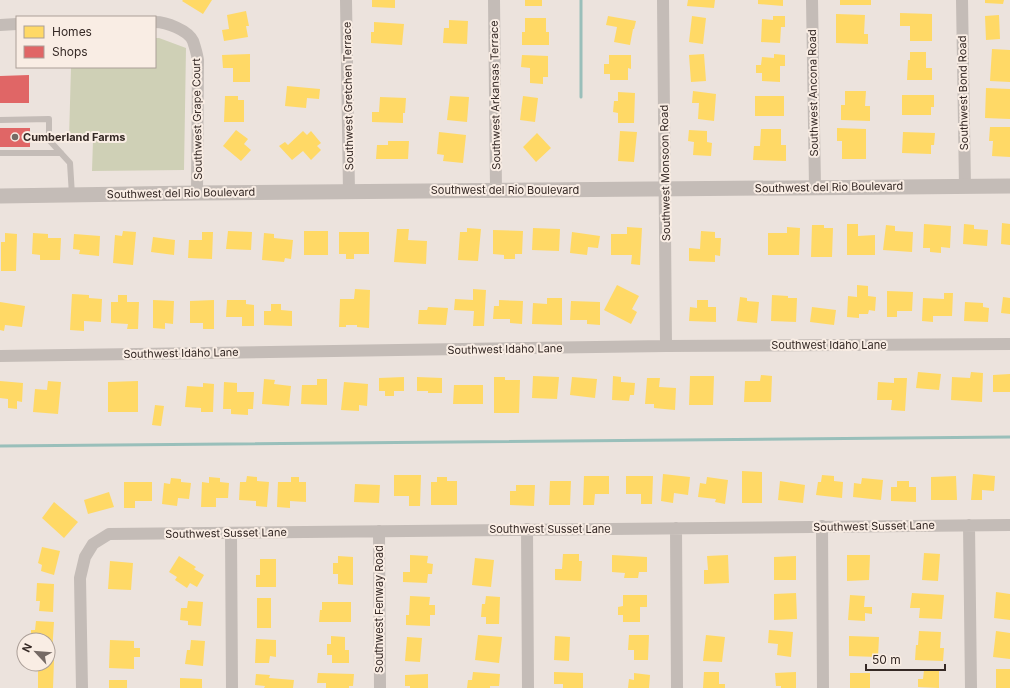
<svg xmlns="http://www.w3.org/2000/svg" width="1010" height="688" font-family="Inter,sans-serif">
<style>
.green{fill:#cfd0b6}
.homes{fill:#ffd966}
.shops{fill:#e06666}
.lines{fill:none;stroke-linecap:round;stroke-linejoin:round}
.stream{stroke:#99bfba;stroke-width:3}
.service{stroke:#c4bcb7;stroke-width:6}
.minor{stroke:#c4bcb7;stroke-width:12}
.tertiary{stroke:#c4bcb7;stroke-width:15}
.poi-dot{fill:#756a65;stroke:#f9ede4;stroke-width:1.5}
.labels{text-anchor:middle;stroke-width:4;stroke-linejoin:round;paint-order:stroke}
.street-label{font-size:11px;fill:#352925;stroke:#f9ede4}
.poi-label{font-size:11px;font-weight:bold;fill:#352925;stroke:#f9ede4;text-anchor:start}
</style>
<rect width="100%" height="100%" fill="#ece3dd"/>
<path class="green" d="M155,38h4l27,10 -2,122 -92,1 1,-31 -24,-1 2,-72h84z"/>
<path class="homes" d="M183,0h29l-9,14 -21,-13z
M372,0h23v8l-23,-1z
M525,0h17v6h-17z
M688,0h27l-1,8 -27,-2z
M758,0h25v6l-25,-2z
M840,0h31v5h-31z
M985,0h19l-1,4 -18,-1z
M246,11l3,15h-3l2,11 -24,4 -2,-11 7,-1 -2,-14z
M900,13l32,1v27h-22v-15h-10z
M836,14l29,1 -1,19h4v10l-32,-1z
M999,15l1,24 -14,1 -1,-24z
M608,16l28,5 -2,8h-1l-3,16 -16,-3 3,-15 -11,-2z
M692,16l14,2 -3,26 -14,-2z
M773,16h12v11h-4l-1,16 -19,-1 1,-23 11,1z
M525,18h21v14h3v13h-27v-13h3z
M449,20l19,1 -1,23 -24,-1 1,-15h5z
M374,22l30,2 -2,21 -31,-2v-11h3z
M992,49l18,1v32l-20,-1z
M910,52h16v16h6v12h-25l1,-20h2z
M250,54v28h-17v-14h-10l-1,-13z
M704,54l2,27 -15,1 -2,-27z
M774,54l11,1v11h-5v16l-18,-1v-8h-6v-8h5l1,-8 12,1z
M522,55l26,1v21h-5v7l-13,-1v-15l-9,-1z
M609,55h22v14l-3,-1v12h-18v-6h-6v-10h5z
M287,86l33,3 -1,10 -12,-1 -1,10 -21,-2z
M986,88l24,1v30l-25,-1z
M693,91l23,3 -2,27 -16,-2 1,-16h-7z
M845,91h21l-1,15h5v15l-29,-1v-15h4z
M618,92l17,1 -1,30h-16v-10l-5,-1 1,-11h4z
M902,95h32v12h-3v8h-29z
M225,96h13v4h6v22h-20z
M450,96l19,1 -2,25 -20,-2z
M523,96l15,2 -3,24 -15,-2z
M755,96h29v20h-29z
M380,97l26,1 -1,15h-2v10l-31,-1v-10h7z
M990,127h20v30l-18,-1 1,-15h-4z
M837,128l29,1v30h-24v-18h-5z
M761,129h20v16h5v16l-33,-1 1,-14h6z
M236,130l12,9 -4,5 7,6 -10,11 -18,-15z
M689,130l18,1v11l5,1 -1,13 -18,-1 1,-13 -6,-1z
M303,131l4,4 4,-4 10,12 -4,3 4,4 -10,10 -8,-9 -11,9 -13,-14 6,-4 3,3z
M620,131l17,1 -3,30 -16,-1z
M439,132l27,3 -3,28 -20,-2 1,-6 -7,-1z
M903,132l32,1 -1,12h-3v9l-29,-1z
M537,133l14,15 -15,14 -13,-15z
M388,141h21l-1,18h-32l1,-14h11z
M1002,223l8,1v21l-9,-1z
M847,224h11v12l17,-1v20h-28z
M924,224l27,2 -1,22 -9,-1v6l-11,-1v-4h-7z
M964,224l10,1v4l14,1 -1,16 -24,-2z
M812,225h12v3h9l-1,29h-21z
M886,225l9,1v5l18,1 -1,20 -29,-2z
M627,227l15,1 -2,37 -9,-1 1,-9h-21v-21h16z
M787,227l13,1 -1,27h-31v-22h19z
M467,228l14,1 -3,32 -20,-1 2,-28h7z
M533,228l27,1 -1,22 -27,-1z
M397,229h12l-1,11 19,1 -1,23 -32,-2z
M493,230l30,1 -1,23h-7v5h-11v-4l-11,-1z
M123,231l13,1 -3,33 -20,-2 2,-28 7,1z
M228,231l24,1 -1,18 -25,-1z
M304,231h24v24h-24z
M701,231l14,1v6h6l-1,18 -5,-1v7l-26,-1v-13l11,1z
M202,232h11l-1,27 -24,-1 1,-18h13z
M339,232h30v22h-15v5h-8v-5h-7z
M572,232l28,4 -2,12 -10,-1 -1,8 -17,-2z
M5,233l12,1 -1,37h-15v-29h4z
M33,233l15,1v4h13l-1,22h-20v-5l-8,-1z
M264,233l10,1v4l19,2 -2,19 -6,-1 -1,4 -22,-2z
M74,234l26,2 -1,20 -20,-2 1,-4 -7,-1z
M153,237l22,3 -1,15 -23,-3z
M617,285l22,11 -7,13 5,3 -6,12 -27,-14z
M857,285l11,1v10l8,1 -1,14 -6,-1 -1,4h-9v4l-12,-1 1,-21 9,1z
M355,289l15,1 -1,38 -12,-1v-2h-11v2h-7l1,-28h14z
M473,289l13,1 -2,36h-11l1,-15 -20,-1 1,-11 18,1z
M887,291l26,1 -1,19h-15v6h-10z
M944,293h9l-1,23h-19v6l-11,-1 1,-23 21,1z
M72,294l17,1v3l13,1 -1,23 -17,-1v10l-14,-1z
M118,295h9v7h12l-1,27h-11l1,-5 -17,-1v-21h7z
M772,295l16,1v2h9l-1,24 -25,-1z
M740,297l7,1v3l12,1 -2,21 -20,-2z
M1003,297l7,1v16l-9,-1z
M547,298h15v27l-30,-1 1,-21 14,1z
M153,300l21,1 -1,23 -8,-1v6l-12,-1z
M214,300v29h-11v-6h-13v-22z
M227,300h19v4l8,1v21h-12v-9h-16z
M499,300l24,1 -1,23 -12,-1v-4h-17l1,-13h5z
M697,300h11v7h8v15l-27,-1 1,-14 7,1z
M571,301l29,1v23l-13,-1v-4h-17z
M0,302l25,4 -3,21 -17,-2 -1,6 -4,-1z
M965,302l18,1v4l6,1 -1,14 -24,-1z
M271,304h10v6l11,1v15l-28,-1v-14h7z
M428,307l20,1 -2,17 -28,-1 1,-14h8z
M812,307l24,3 -2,15 -24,-3z
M918,372l23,2 -2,16 -23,-2z
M971,372l12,1 -1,29 -31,-2 1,-23 18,1z
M1010,374v18h-17v-17z
M761,375l11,1 -1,26h-27l1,-21h15z
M533,376l26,1 -2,22 -25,-1z
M613,376l8,1v5l14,1 -1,12h-4l-1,6 -17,-1z
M690,376h24l-1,29h-24z
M404,377v14h-10v5h-9v-5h-6v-13z
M417,377l25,1v15h-14v-2h-11z
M494,377h11v3h15l-1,33h-25z
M572,377l25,2 -2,19 -25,-3z
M647,378h13l-1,9 17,1 -1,22 -21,-2v-4h-9z
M894,378h13l-2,33 -14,-1 1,-10h-15l1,-18 16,1z
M264,379l11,1 -1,4 17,2 -2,20 -27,-2z
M317,379h10v26l-26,-1 1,-19h15z
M0,381l23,2 -1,19 -5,-1v8l-9,-1v-9l-8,-1z
M48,381l13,1 -3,32 -25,-2 2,-23 12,1z
M138,381v31h-30v-30z
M224,382l13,1v9h17l-1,17h-5v6l-17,-1v-5h-8z
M344,382l24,2 -1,22 -8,-1v6l-18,-1z
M203,383l11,1 -1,28h-12v-4l-16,-1 2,-21 16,1z
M454,385h29v19h-30z
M155,405l9,1 -3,20 -9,-1z
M742,471l20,1v31h-20z
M663,474l27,3 -2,18 -14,-2 -1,10 -12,-2z
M973,474l22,2 -1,15 -12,-1v10h-11z
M394,475h27l-1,31h-11v-10h-15z
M822,475l12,1v5l9,1 -1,16 -26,-3 2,-13h3z
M247,476l10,1v4l12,1 -2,25 -11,-1v-5l-17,-1 1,-18h6z
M584,476h25v18h-14l-1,11h-11z
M626,476h27l-1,28h-11v-10h-15z
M956,476l1,24h-26v-23z
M209,477l11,1v4l9,1 -1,15h-12v9h-15l1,-25 7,1z
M291,477h8v5h7v20l-16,-1v7l-13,-1 1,-25h13z
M437,477h10v4h10v24h-26v-23h6z
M707,477l21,3 -3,24 -10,-2 1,-3 -18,-2 2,-14 6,1z
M171,478l10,1v3l10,1 -2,16 -11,-1 -1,8 -15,-2 2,-21 6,1z
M862,478l21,2 -2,20 -28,-3 1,-14 7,1z
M550,481h21l-1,24h-21z
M780,481l25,4 -2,18 -25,-3z
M897,481h12v6h7v15l-25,-1v-14h6z
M124,482h28v19h-17v7h-11z
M355,484l25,1 -1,18 -25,-1z
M516,485h19l-1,21 -24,-1v-14h6z
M109,492l5,15 -26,7 -4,-14z
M54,502l24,20 -14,16 -22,-20z
M42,547l18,4 -6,24 -13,-4 1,-6 -4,-2z
M924,553l16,1 -2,27 -16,-1z
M563,554h16v7h3l-1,20 -26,-1v-11h7z
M410,555l18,1 -1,7 6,1 -1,10h-4l-1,9 -24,-1v-10h7z
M612,555l35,2v15h-8l-1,6h-14l1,-5 -13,-1z
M728,555l1,28 -25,1v-14h4l-1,-14z
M847,555h23l-1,25 -22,1z
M179,556l17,11 -2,2 10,6 -7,12 -7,-4 -3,5 -12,-8 2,-3 -8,-5z
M338,556l15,1v28l-15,-1v-10h-5v-11h5z
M796,556v24h-22v-23z
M475,558l19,2 -3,27 -19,-2z
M260,559h16v28h-20v-12h4z
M110,561l23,2 -2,27 -23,-1z
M37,583l17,1 -1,28 -14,-1 1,-10h-4z
M996,592l14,2v26l-16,-2z
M796,593l1,26 -23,1v-26z
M912,593l32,2 -2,24 -23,-1 1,-10h-10z
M623,595h24v12h-7v15h-17v-7h-5v-8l5,-1z
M850,595l15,1 -1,11h8v7l-7,-1v8l-17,-1z
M410,596l20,1 -1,8h6v10h-5v11l-24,-1v-10h3z
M486,596l14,1 -1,27h-13v-7h-5l1,-13h3z
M257,598h14v30h-14z
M188,601l15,1 -2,24 -13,-1v-4l-8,-1 1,-12h6z
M322,602h29v20h-32l1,-12h2z
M36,621l18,1 -2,30h-4v-12h-17v-10h4z
M769,630l24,2 -2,25 -14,-2 1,-11 -10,-1z
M919,631l22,1 -1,16h4l-1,13 -28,-1 1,-15h2z
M996,631l14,2v26l-17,-2z
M478,635l24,2 -3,26 -24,-3z
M629,635h20l-1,25h-14v-10h-6z
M706,635l19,2 -3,25 -19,-1z
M331,636l14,1v13h4v13h-17v-8h-5v-11h4z
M555,636l15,1 -1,24 -15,-1z
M849,636l30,1 -1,20 -29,-1z
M407,637l15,1 -2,24 -15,-1z
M256,639l20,1v17l-6,-1 -1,7h-14z
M110,640l24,1v7h6v9h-6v12l-25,-1z
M191,640l14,1 -2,25 -18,-2 2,-14h3z
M48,660h6l-1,28h-15v-24h10z
M996,669h14v19h-14z
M924,670l15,1v17l-21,-1v-8h5z
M473,672l27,2 -1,12h-9v2h-23l1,-8h4z
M554,672l29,1v15h-20v-4h-9z
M704,672h15v12h6v4h-22z
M796,672v16h-15v-2h-5l-1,-13z
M318,673l36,1 -1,12h-4v2h-23v-5h-9z
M634,673l16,2 -1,13h-21l1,-9 5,1z
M850,673h20v15h-20z
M256,674l14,1 -1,3 25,2 -1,8h-29l1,-2 -10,-1z
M428,674v14h-18v-2h-5v-11z
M180,678l22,1v9h-22z
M109,680h18v8h-18z"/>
<path class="shops" d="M29,75v28h-29v-27z
M0,128h30v19h-30z"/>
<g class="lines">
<path class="stream" d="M581,0v97
M0,446l1010,-9"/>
<path class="service" d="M0,120l49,-1v21l21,23 2,32
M0,153h61"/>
<path class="minor" d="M346,0l3,192
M494,0l2,190
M663,0l3,346
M812,0l3,187
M962,0l3,186
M155,22c11,0 33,8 38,19 2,6 4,13 5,19l-1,133
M0,25l17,-1
M0,356l666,-10 344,-2
M969,525l2,163
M822,526l1,162
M676,528l1,160
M527,529l1,159
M379,531l1,157
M231,534l1,154
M82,688l-2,-110 5,-21 8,-13 16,-10 901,-9"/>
<path class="tertiary" d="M0,196l197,-3 813,-7"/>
</g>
<circle class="poi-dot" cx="15" cy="137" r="4"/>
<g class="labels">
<g class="street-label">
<text transform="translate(813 93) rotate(-91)" y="4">Southwest Ancona Road</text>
<text transform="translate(963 93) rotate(-91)" y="4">Southwest Bond Road</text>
<text transform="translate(495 95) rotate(-91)" y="4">Southwest Arkansas Terrace</text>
<text transform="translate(348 96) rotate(-91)" y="4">Southwest Gretchen Terrace</text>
<text transform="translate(197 119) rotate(-91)" y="4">Southwest Grape Court</text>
<text transform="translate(665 173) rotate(-91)" y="4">Southwest Monsoon Road</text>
<text transform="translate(829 187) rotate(-1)" y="4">Southwest del Rio Boulevard</text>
<text x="505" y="194">Southwest del Rio Boulevard</text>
<text transform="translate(181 193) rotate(-1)" y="4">Southwest del Rio Boulevard</text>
<text x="829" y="349">Southwest Idaho Lane</text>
<text transform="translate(505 349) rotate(-1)" y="4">Southwest Idaho Lane</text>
<text transform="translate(181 353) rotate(-1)" y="4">Southwest Idaho Lane</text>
<text transform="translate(874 526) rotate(-1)" y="4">Southwest Susset Lane</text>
<text x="550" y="533">Southwest Susset Lane</text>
<text transform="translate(226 533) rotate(-1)" y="4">Southwest Susset Lane</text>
<text transform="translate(379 609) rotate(-90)" y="4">Southwest Fenway Road</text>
</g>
<g class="poi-label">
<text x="23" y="141">Cumberland Farms</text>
</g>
</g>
<rect x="16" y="16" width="140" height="52" fill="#f9ede4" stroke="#ab9f98"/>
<rect x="24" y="26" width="20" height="12" fill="#ffd966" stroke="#ab9f98"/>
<text x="52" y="36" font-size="12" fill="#352925">Homes</text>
<rect x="24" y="46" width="20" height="12" fill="#e06666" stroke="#ab9f98"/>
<text x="52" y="56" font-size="12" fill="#352925">Shops</text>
<g transform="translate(36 652) rotate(296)"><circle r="19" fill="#f9ede4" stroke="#ab9f98"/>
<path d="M0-3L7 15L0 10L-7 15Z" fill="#756a65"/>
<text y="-6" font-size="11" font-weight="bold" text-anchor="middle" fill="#352925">N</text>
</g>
<path d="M866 664v6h79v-6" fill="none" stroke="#352925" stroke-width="2"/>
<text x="872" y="664" font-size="12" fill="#352925" stroke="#f9ede4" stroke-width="3" paint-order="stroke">50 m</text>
</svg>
